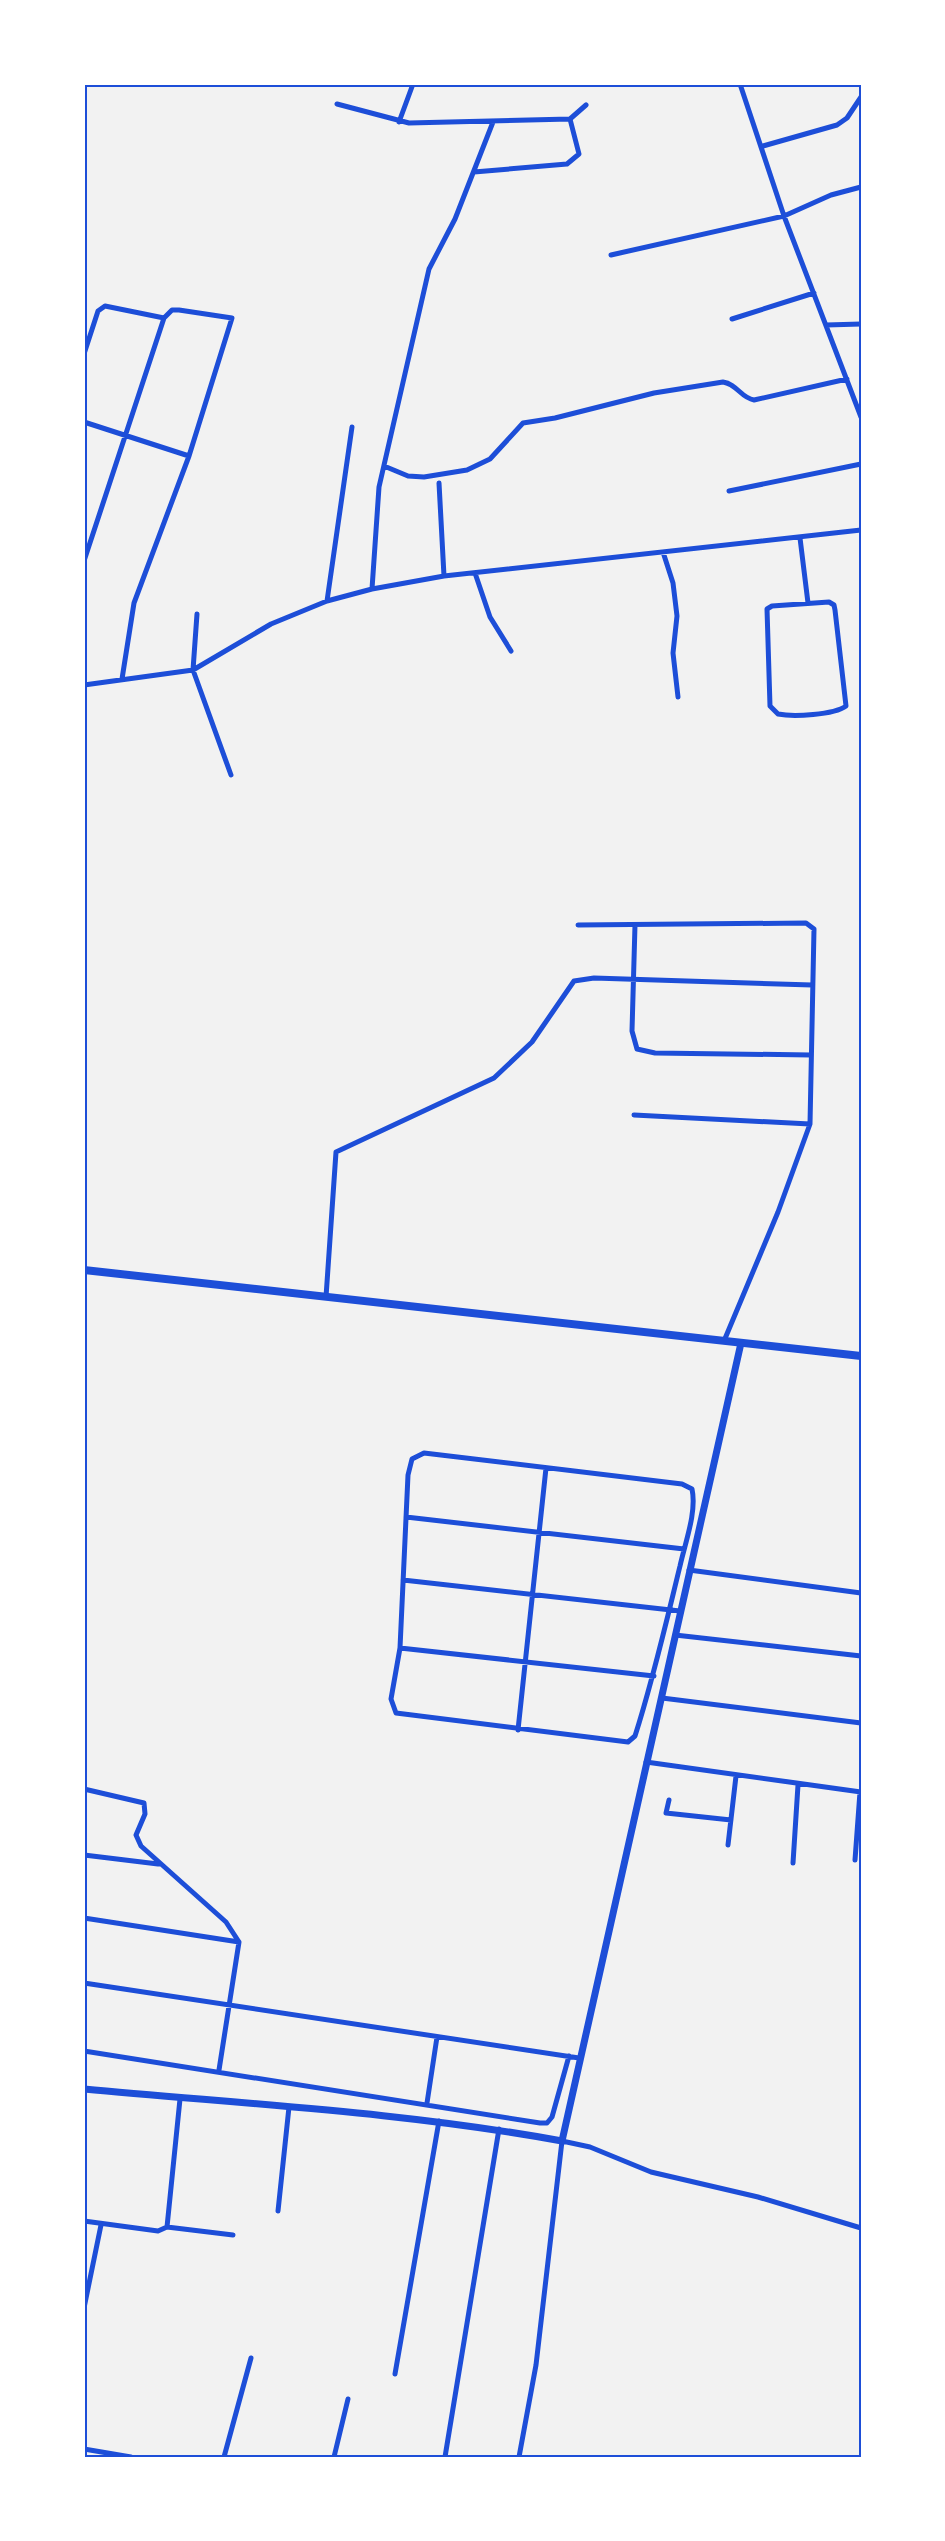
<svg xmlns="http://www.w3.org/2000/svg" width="945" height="2541" font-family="Arial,sans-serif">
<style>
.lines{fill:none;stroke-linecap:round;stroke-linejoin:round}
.minor{stroke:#1d4ed8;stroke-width:5}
.tertiary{stroke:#1d4ed8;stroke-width:7}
.primary{stroke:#1d4ed8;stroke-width:8}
.neatline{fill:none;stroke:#1d4ed8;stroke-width:2}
</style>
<rect width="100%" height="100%" fill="#f2f2f2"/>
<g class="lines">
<path class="minor" d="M740,84l44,132 77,201
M337,104l72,19 161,-4 16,-14
M399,122l14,-38
M763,146l74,-21 10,-7 14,-21
M474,172l93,-8 12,-10 -9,-35
M611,255l173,-39 47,-21 30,-8
M732,319l82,-26
M826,325l35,-1
M84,354l14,-43 7,-5 59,12
M84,422l105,34
M384,466l24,10 16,1 43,-7 23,-11 33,-36 32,-5 99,-25 69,-11c14,2 18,16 31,18l93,-21
M439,483l5,93
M729,491l132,-27
M800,538l8,65
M663,552l10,31 4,33 -4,37 5,44
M84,561l80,-243 8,-8h7l53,8 -43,138 -55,147 -12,76
M475,573l15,44 21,34
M372,589l7,-102 50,-218 26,-50 38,-97
M327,601l25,-174
M829,602l5,3 1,5 11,96c-12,9 -53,11 -68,8l-8,-8 -3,-97 5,-3z
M197,614l-4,56 38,105
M84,685l109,-15 78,-46 56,-23 45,-12 72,-13 417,-46
M578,925l228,-2 8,6 -4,195 -32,88 -54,129
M635,925l-3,106 5,18 18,4 156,2
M634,1115l176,9
M326,1297l10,-145 158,-74 38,-36 42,-61 20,-3 218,7
M424,1453l258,31 10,5c5,23 -7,54 -12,77 -14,57 -27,114 -45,170l-7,6 -232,-29 -5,-14 9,-51 8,-173 4,-16z
M406,1517l278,32
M689,1570l172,23
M403,1580l277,31
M675,1635l186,21
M400,1648l254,28
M662,1698l199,25
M518,1730l28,-262
M646,1762l215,30
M84,1789l60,14 1,11 -9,21 5,11 85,76 13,20 -20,128
M669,1800l-3,13 65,7
M728,1845l8,-69
M84,1855l74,9
M855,1860l5,-68
M793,1863l5,-78
M84,1918l155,24
M84,1983l495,75
M84,2051l456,72h7l5,-6 17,-61
M427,2103l10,-66
M278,2211l11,-104
M84,2221l74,10 9,-4 66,8
M167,2227l13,-128
M84,2308l17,-83
M395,2374l44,-253
M84,2449l47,8
M224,2457l27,-99
M334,2457l14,-58
M445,2457l54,-328
M519,2457l17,-92 26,-224 28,6 61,25 107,25 103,31"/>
<path class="tertiary" d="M84,2089c160,15 320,23 478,52l179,-798"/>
<path class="primary" d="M84,1270l777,86"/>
</g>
<rect width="945" height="2541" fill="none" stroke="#ffffff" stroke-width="171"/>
<rect x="86" y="86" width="774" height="2370" class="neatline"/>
</svg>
